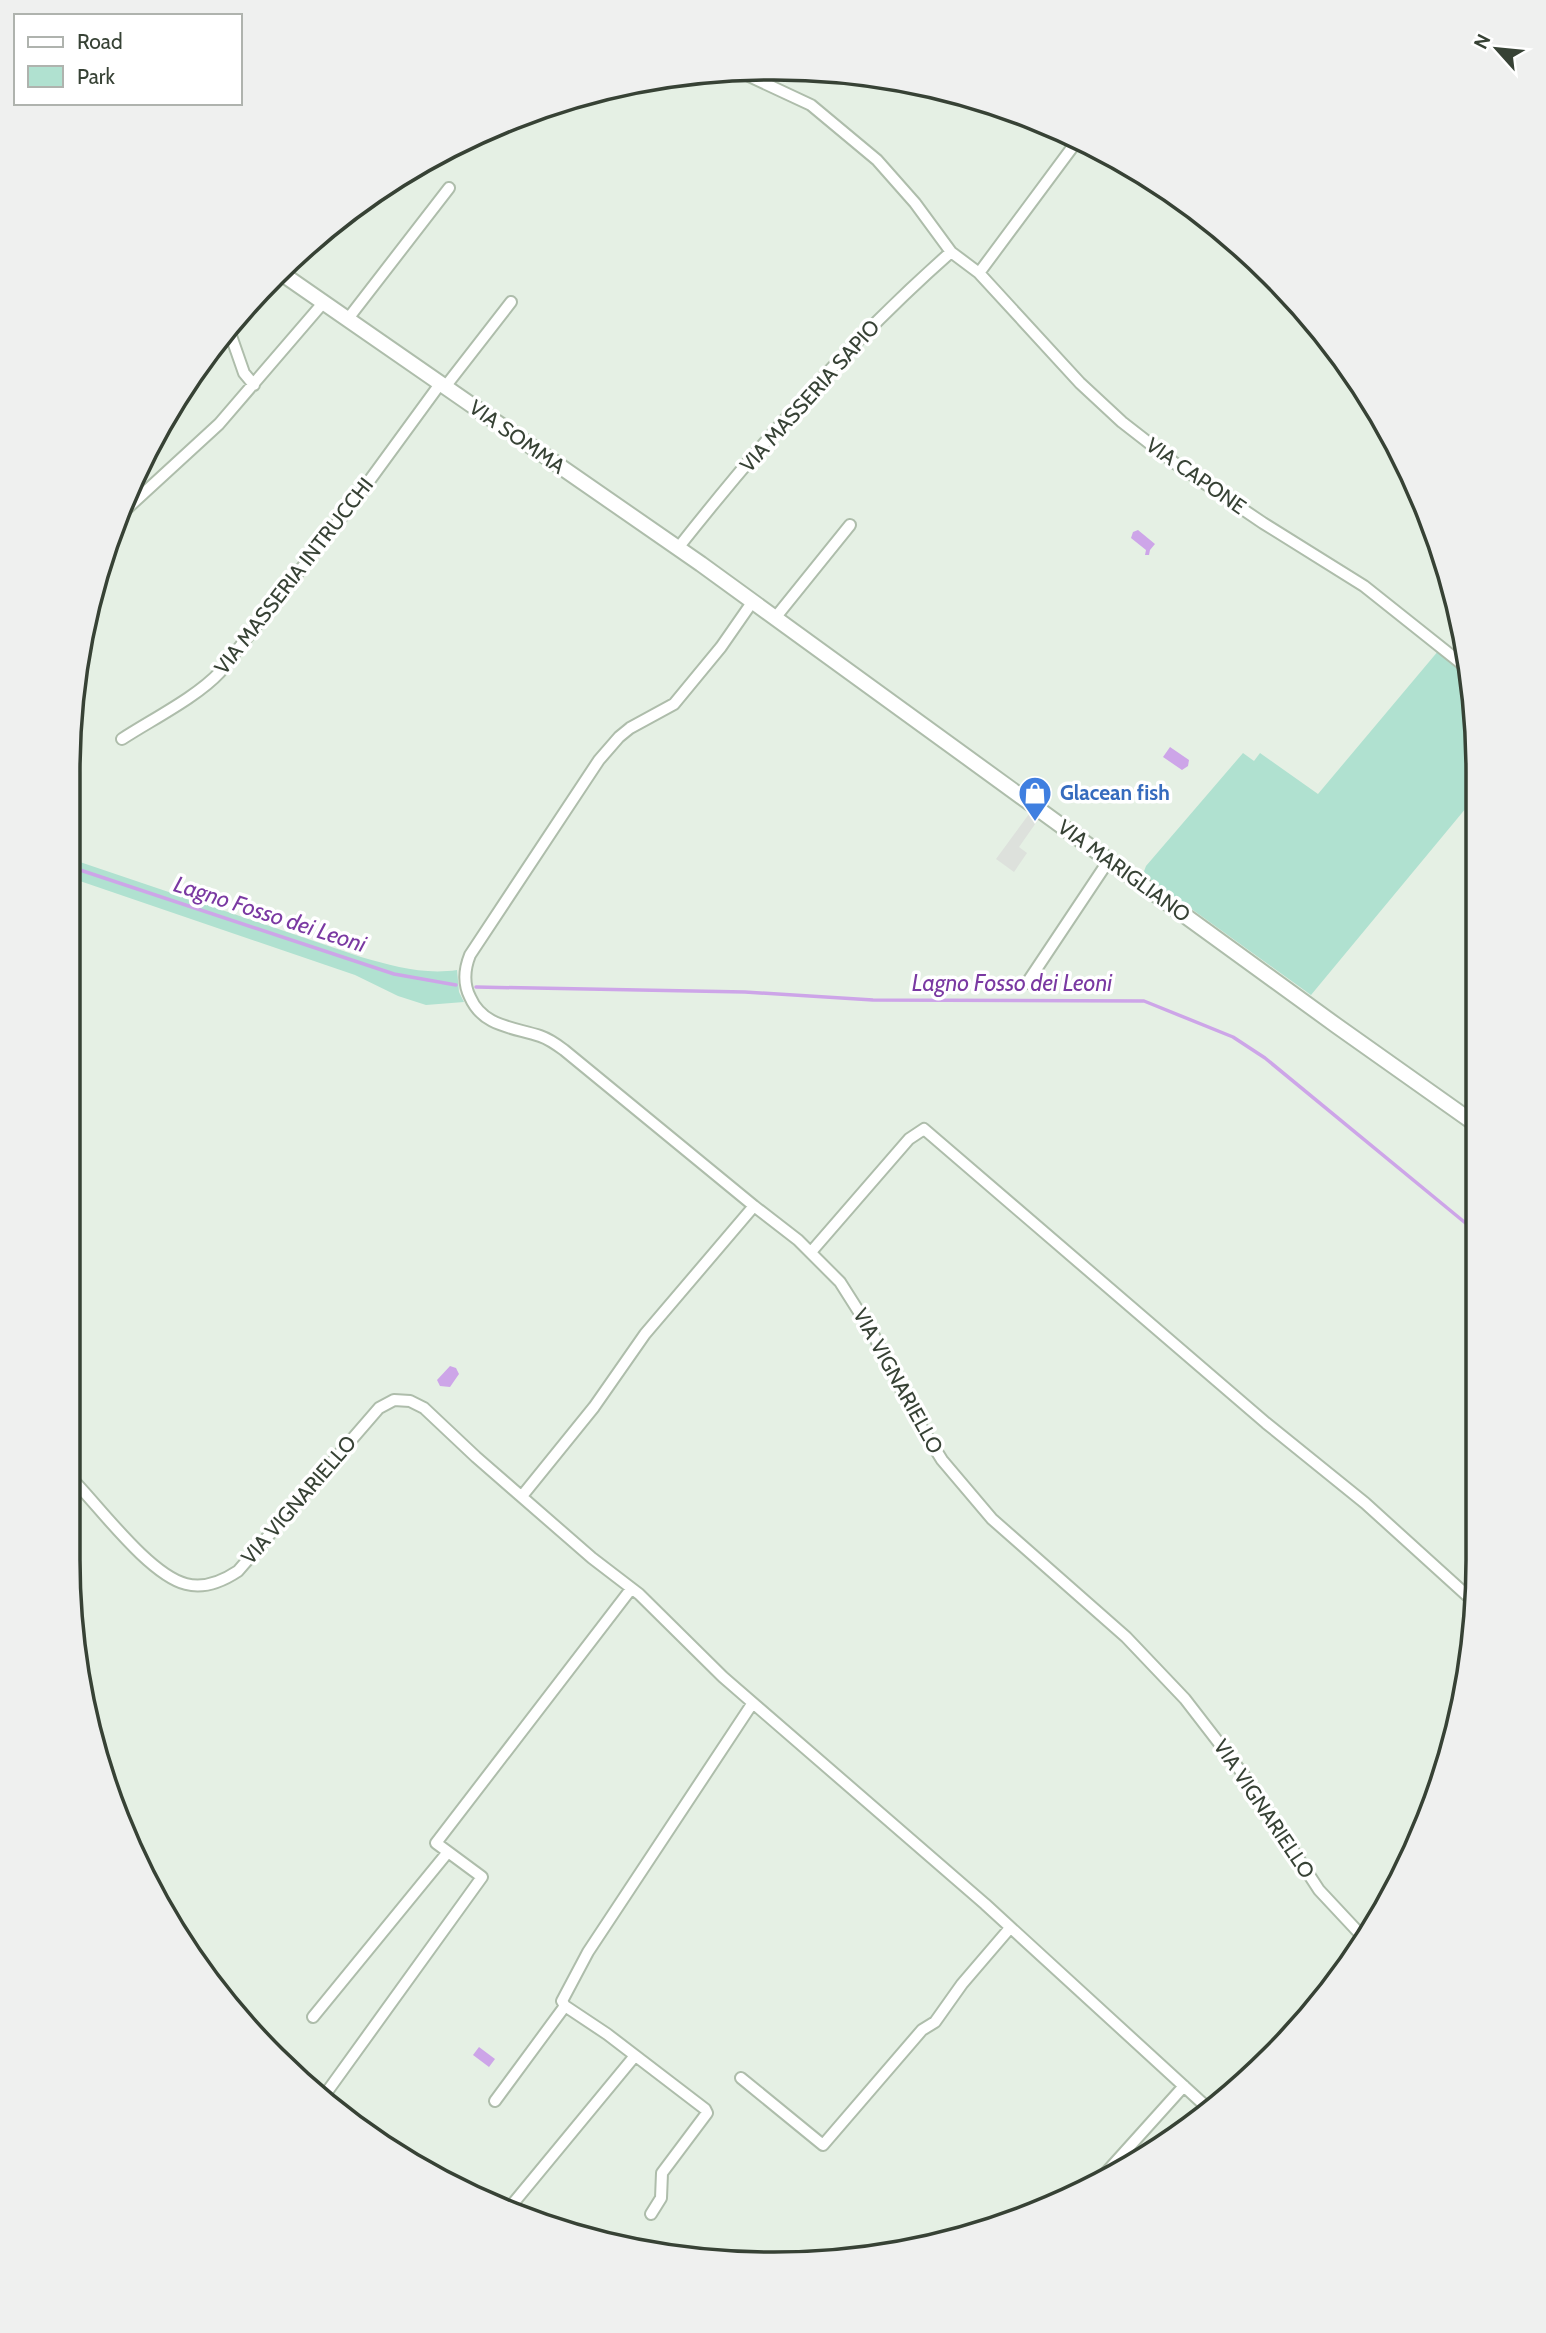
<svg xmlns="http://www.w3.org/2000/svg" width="1546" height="2333" font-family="Cabin,sans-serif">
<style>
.green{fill:#b0e1d0}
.parking{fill:#dde1dc}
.water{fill:#cda5e8}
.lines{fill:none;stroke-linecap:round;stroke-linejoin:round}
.stream{stroke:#cda5e8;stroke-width:3.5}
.minor-casing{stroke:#aebdab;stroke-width:14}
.tertiary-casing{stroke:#aebdab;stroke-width:18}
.minor{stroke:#fff;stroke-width:10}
.tertiary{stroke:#fff;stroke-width:14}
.labels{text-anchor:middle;stroke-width:7;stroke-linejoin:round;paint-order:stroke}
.street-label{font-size:21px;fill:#374235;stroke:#fff}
.shop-label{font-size:21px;font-weight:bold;fill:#366cbe;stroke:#fff;text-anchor:start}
.water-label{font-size:23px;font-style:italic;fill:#7a39a2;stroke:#fff}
.rim{fill:none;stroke:#374235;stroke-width:3.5}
</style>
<rect width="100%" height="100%" fill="#e5f0e4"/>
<path class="green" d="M1439,650l28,23 9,54v69l-165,199 -168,-121 3,-8 97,-113 11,8 6,-8 58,41z
M74,860l287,97c32,9 63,18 96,13l2,22 5,10 -38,3 -28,-9 -43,-21 -281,-96z"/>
<path class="parking" d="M1029,814l9,6 -19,27 8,6 -13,19 -18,-13z"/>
<path class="water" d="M1138,530l17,14 -5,6 -1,5h-4l1,-5 -15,-12 2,-6z
M1170,747l19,13 -1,6 -6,4 -19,-13z
M450,1366l6,2 3,6 -9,13 -10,-1 -3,-6z
M479,2047l16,12 -6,8 -16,-12z"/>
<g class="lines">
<path class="stream" d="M74,868l320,106 62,11
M476,987l269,5 128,8 271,1 89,36 32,21 209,172"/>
<defs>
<path id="minor" d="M736,70l75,35 66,55 38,43 36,49 28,21 101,110 42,39 54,42 87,59 101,63 103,82
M979,273l98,-132
M347,320l102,-132
M229,330l15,43 10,12
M445,387l66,-85
M121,514l98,-90 104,-121
M678,548c83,-105 172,-207 273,-296
M753,601l-32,46 -47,57 -44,24 -11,9 -20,23 -129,195c-6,15 -7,28 0,42 13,30 43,30 70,39 9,3 16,8 24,14l190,156
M775,618l75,-93
M122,739c29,-19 75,-42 98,-67l136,-173 84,-115
M1027,983l82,-123
M811,1252l98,-113 15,-10 342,294 99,80 107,97
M74,1481c27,28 76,94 112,103 19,5 37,-3 52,-13l141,-163 15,-8 16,1 14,7 52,49 116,101 47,36 84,83 262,227 226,207
M522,1496l72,-89 51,-73 109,-128 44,34 42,42 33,52 41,81 28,45 50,59 134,118 59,62 61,79 73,112 43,46
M313,2017l135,-165
M741,2078l82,67 99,-115 13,-8 27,-38 48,-56
M324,2096l158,-219 -46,-34 195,-254
M495,2101l70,-95
M1094,2186l90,-100
M506,2212l128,-155
M651,2214l10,-16 1,-25 45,-60 -2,-4 -98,-75 -42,-28 -3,-5 26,-49 164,-248"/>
<path id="tertiary" d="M281,273l420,291 636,462 137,97"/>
</defs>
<use href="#minor" class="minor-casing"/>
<use href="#tertiary" class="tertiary-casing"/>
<use href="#minor" class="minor"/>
<use href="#tertiary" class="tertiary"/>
</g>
<defs>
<symbol id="shop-pin" viewBox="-11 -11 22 30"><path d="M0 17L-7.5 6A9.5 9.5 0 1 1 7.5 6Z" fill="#3f7fe0" stroke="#fff"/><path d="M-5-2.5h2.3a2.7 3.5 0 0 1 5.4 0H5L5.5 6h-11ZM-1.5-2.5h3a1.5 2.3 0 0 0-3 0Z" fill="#fff"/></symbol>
</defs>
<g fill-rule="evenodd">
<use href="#shop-pin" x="1016" y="774" width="38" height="52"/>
</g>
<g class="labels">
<g class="street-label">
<text transform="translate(810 396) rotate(-48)" y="7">VIA MASSERIA SAPIO</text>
<text transform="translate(517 437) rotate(35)" y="7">VIA SOMMA</text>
<text transform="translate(1196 476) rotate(35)" y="7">VIA CAPONE</text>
<text transform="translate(294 576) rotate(-52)" y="7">VIA MASSERIA INTRUCCHI</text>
<text transform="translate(1124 871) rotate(36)" y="7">VIA MARIGLIANO</text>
<text transform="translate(898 1381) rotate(61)" y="7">VIA VIGNARIELLO</text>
<text transform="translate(299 1500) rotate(-49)" y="7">VIA VIGNARIELLO</text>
<text transform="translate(1264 1809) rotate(56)" y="7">VIA VIGNARIELLO</text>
</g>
<g class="shop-label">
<text x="1060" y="800">Glacean fish</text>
</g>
<g class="water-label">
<text transform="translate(270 914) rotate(18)" y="8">Lagno Fosso dei Leoni</text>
<text x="1012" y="991">Lagno Fosso dei Leoni</text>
</g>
</g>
<path d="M0 0H1546V2333H0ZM772 80H774A692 692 0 0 1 1466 772V1560A692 692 0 0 1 774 2252H772A692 692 0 0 1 80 1560V772A692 692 0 0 1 772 80Z" fill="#eff0ef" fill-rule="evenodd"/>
<path class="rim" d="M772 80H774A692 692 0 0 1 1466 772V1560A692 692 0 0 1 774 2252H772A692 692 0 0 1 80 1560V772A692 692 0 0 1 772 80Z"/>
<rect x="14" y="14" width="228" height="91" fill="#ffffff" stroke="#afb3ae" stroke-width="2"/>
<rect x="28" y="37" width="35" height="10" fill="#ffffff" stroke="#afb3ae" stroke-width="2"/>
<text x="77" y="49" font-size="21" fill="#374235">Road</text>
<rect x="28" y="66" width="35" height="21" fill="#b0e1d0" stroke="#afb3ae" stroke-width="2"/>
<text x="77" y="84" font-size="21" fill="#374235">Park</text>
<g transform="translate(1497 49) rotate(297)" stroke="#ffffff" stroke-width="5" paint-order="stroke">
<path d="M0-5L12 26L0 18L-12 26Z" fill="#374235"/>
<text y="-10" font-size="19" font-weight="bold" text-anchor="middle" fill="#374235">N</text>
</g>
</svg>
